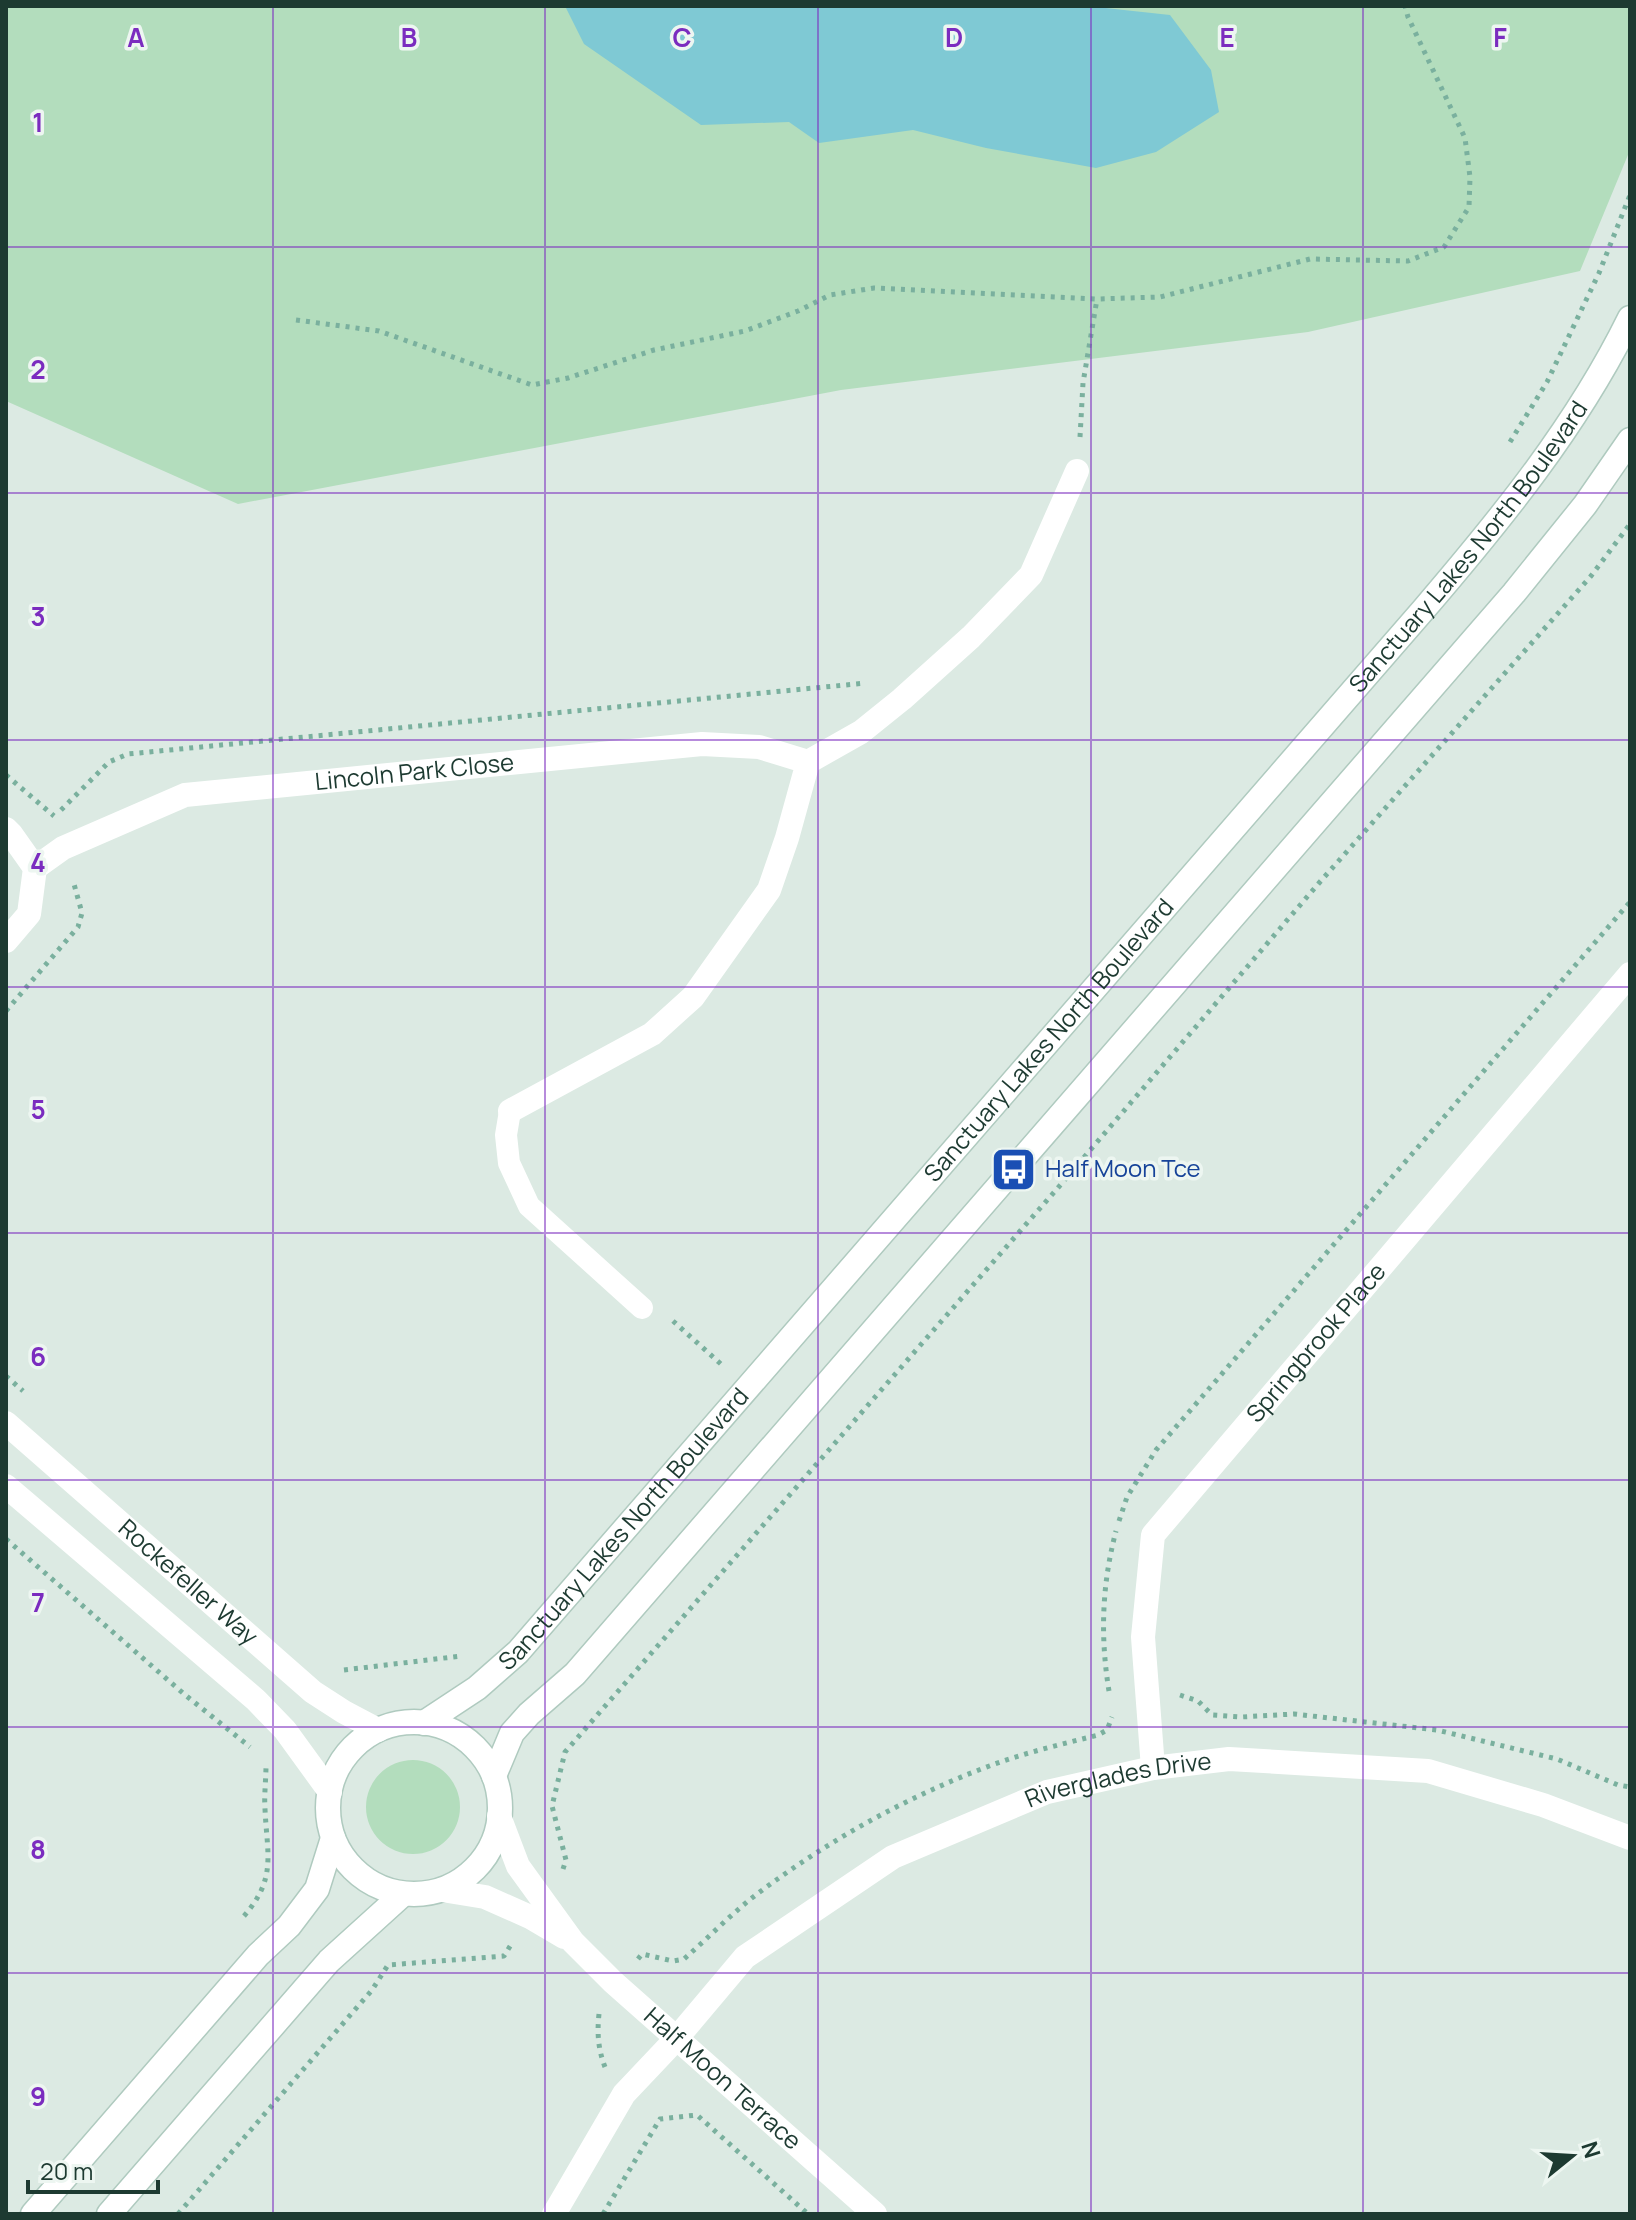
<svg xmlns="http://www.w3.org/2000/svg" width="1636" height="2220" font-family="Manrope,sans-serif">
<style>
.green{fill:#b3ddbd}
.water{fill:#7fc9d4}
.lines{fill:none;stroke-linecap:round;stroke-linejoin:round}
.secondary-casing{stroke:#afcabf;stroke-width:27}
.path{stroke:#7ab09e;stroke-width:5;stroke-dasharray:4 6;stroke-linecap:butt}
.lane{stroke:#fff;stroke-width:22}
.street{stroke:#fff;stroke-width:24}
.secondary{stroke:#fff;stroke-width:24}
.grid{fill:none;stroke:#7b2cbf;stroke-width:2;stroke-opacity:0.55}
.labels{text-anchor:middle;stroke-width:7;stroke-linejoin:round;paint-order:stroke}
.street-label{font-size:24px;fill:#1d3a31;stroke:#edf6f1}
.transit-label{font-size:24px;fill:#164399;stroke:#edf6f1;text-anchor:start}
.grid-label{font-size:26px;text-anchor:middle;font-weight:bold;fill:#7b2cbf;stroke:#edf6f1;stroke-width:7;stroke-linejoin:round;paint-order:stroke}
</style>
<rect width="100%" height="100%" fill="#dceae3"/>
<path class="green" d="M6,6h1624v144l-50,121 -272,61 -467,58 -603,114 -232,-103z
M366 1807a47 47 0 1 1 94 0a47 47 0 1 1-94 0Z"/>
<path class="water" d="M565,6h522l83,9 41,55 8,42 -63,40 -60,16 -110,-20 -73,-18 -94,13 -30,-21 -88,3 -117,-81z"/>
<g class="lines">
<defs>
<g id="secondary">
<circle cx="414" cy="1808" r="86"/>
<path id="s6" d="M424,1723l53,-35 41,-36 906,-1043c77,-90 153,-183 206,-291"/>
<path d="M494,1776l18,-43 17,-19 46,-40 939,-1081 71,-88 45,-65"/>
<path d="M33,2214l225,-259 31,-29 28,-37 16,-51"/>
<path d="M109,2214l220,-253 74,-67"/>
</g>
</defs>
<use href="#secondary" class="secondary-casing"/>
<path class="path" d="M296,320l83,11 153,54 36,-7 86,-28 91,-19 53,-20 32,-16 44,-7 223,11 63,-2 150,-38 98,2 36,-14 25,-40 1,-30 -5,-39 -57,-121 -3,-11
M1080,437l3,-54 14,-84
M1510,442l37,-60 52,-109 31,-78
M6,775l48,41
M61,810l48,-48 19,-8 738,-71
M6,1011l72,-84 4,-14 -8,-29
M673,1321l49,44
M6,1376l17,15
M1119,1521l8,-24 29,-47 474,-548
M6,1539l178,155 66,53
M344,1670l117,-14
M1109,1691c-9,-55 -7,-107 7,-160
M1180,1695l18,6 14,14 29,2 53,-3 143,16 120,29 61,26 12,2
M563,1869l3,-9 -14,-54 13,-54 491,-562 263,-307 272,-307 39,-52
M244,1916c33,-38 23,-61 21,-107 -1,-14 1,-29 1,-44
M638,1959l4,-5 31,7 11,-2c24,-21 47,-45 73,-65 72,-54 151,-98 235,-129 35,-13 71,-21 106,-30l9,-5 5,-13
M599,2014c-2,19 -1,35 6,53
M178,2214l194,-224 16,-25 116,-9 8,-13
M603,2214l57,-95 37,-4 111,99"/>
<path class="lane" d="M510,1111l-4,24 3,28 20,43 113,102"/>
<g class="street">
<path d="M808,762l53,-30 41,-33 69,-62 60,-62 46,-104"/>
<path d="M6,829l5,5 24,34 -6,46 -23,27"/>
<path id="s1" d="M35,868l28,-20 122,-53 517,-51 57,3 49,15 -21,76 -18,52 -76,107 -41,37 -142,77"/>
<path id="s2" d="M6,1423l307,269 31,20 34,18"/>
<path d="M6,1486l250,214 29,30 45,62"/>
<path id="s3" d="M1153,1768l-10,-131 10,-102 477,-561"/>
<path id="s4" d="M499,1816l19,50 55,76 40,40 262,232"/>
<path d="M442,1890l43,7 45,20 34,20"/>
<path id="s5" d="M554,2214l70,-120 52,-55 69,-82 148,-100 154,-65 106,-24 76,-9 199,12 115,34 87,33"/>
</g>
<use href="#secondary" class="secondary"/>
</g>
<path class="grid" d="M273,6v2208M545,6v2208M818,6v2208M1091,6v2208M1363,6v2208M6,247h1624M6,493h1624M6,740h1624M6,987h1624M6,1233h1624M6,1480h1624M6,1727h1624M6,1973h1624"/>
<defs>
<symbol id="bus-square" viewBox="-11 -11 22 22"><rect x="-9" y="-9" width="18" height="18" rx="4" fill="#1a4fb4" stroke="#edf6f1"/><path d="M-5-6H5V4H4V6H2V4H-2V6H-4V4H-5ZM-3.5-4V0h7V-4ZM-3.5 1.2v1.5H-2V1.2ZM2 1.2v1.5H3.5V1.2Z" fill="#fff"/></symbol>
</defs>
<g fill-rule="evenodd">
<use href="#bus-square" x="988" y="1144" width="51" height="51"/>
</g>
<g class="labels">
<g class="street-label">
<text dy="8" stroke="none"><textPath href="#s6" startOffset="1576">Sanctuary Lakes North Boulevard</textPath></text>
<text dy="8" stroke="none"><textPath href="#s1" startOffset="398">Lincoln Park Close</textPath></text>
<text dy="8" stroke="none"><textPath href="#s6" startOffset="928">Sanctuary Lakes North Boulevard</textPath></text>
<text dy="8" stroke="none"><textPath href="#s3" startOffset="486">Springbrook Place</textPath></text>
<text dy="8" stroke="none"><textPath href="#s6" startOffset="280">Sanctuary Lakes North Boulevard</textPath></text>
<text dy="8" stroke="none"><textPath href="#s2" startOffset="242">Rockefeller Way</textPath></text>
<text dy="8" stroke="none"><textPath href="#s5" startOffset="740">Riverglades Drive</textPath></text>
<text dy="8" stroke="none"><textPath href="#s4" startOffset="350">Half Moon Terrace</textPath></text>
</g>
<g class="transit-label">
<text x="1045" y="1177">Half Moon Tce</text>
</g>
</g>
<g class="grid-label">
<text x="136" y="47">A</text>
<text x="409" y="47">B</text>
<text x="682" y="47">C</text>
<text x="954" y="47">D</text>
<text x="1227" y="47">E</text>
<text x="1500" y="47">F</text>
<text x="38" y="132">1</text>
<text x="38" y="379">2</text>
<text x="38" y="626">3</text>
<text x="38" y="872">4</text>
<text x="38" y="1119">5</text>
<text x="38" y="1366">6</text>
<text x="38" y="1612">7</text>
<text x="38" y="1859">8</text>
<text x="38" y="2106">9</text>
</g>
<rect width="1636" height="2220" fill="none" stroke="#1d3a31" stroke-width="16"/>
<g transform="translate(1572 2156) rotate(72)" stroke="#edf6f1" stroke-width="6" paint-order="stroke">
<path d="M0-6L14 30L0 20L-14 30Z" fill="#1d3a31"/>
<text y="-12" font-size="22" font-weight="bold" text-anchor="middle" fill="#1d3a31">N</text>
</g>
<path d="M28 2180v12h130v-12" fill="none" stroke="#1d3a31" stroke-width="4"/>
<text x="40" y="2180" font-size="24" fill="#1d3a31" stroke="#edf6f1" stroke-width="6" paint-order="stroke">20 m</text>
</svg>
